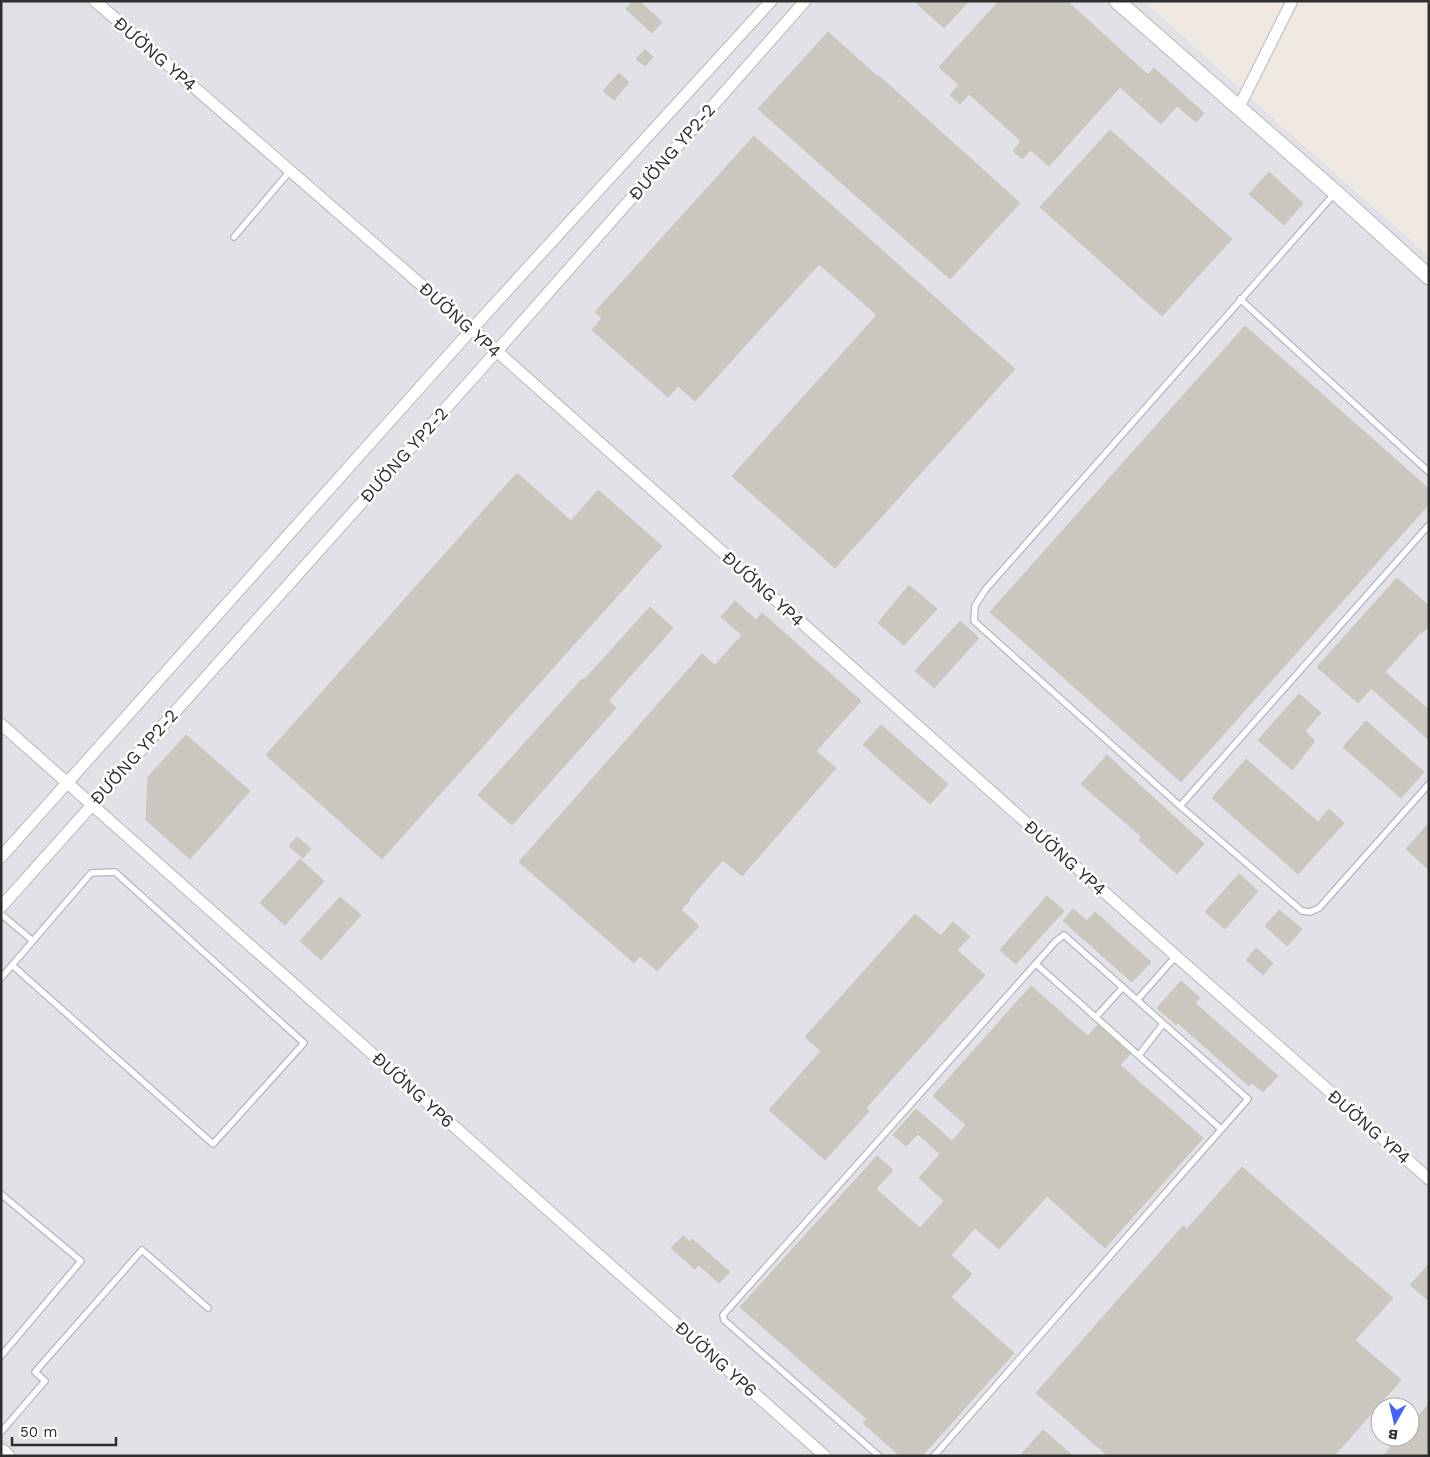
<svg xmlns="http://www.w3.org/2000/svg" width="1430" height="1457" font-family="'Work Sans',sans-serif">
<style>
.industrial{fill:#e3e1e8;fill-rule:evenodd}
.building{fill:#cbc7bf;stroke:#cbc5ba}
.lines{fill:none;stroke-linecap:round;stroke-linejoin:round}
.service-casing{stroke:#b4b7c1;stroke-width:8}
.minor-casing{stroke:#b4b7c1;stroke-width:13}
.tertiary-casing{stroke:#b4b7c1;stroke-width:17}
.secondary-casing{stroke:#b4b7c1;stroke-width:18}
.service{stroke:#fff;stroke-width:5.5}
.minor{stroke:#fff;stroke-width:11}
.tertiary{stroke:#fff;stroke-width:15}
.secondary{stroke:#fff;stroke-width:16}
.labels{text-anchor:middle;stroke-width:5;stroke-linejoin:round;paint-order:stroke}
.street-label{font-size:18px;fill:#2e2e2e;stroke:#fff}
</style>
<rect width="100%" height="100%" fill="#efe9e1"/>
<path class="industrial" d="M1,1h1143l141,128 144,127v1200h-1428zM1380,1407h30v30h-30z"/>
<path class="building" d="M633,1h6l23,21 -10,11 -26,-24z
M914,1h55l-25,27z
M999,1h68l81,74 6,-7 50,45 -8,9 -19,-16 -16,18 -41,-37 -71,79 -18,-16 -9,9 -9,-8 8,-10 -52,-47 -9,10 -10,-9 9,-10 -20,-18z
M828,32l50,45 1,-1 141,127 -70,76 -192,-170z
M645,49l8,8 -8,9 -9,-7z
M619,73l10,9 -15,18 -11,-9z
M1110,130l122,109 -70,77 -122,-109z
M754,136l261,233 -180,199 -103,-92 145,-161 -58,-51 -124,137 -17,-15 -10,11 -76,-67 10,-12 -7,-6z
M1269,172l34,31 -19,22 -35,-31z
M1245,326l184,163v15l-248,278 -191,-170z
M517,473l54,48 27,-31 64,56 -280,313 -116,-104z
M1397,578l32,28v20l-7,7 -1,-1 -36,40 44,38v30l-58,-52 -13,15 -41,-36z
M909,585l28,24 -33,36 -26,-22z
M735,601l21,19 6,-7 99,88 -45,50 20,17 -94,108 -19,-16 -34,39 1,1 -9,10 18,16 -42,45 -17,-15 -6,7 -115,-101 183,-208 13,11 27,-30 -21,-18z
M650,607l23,21 -65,73 8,7 -104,117 -34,-30 104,-116 2,1z
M960,621l19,17 -45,50 -19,-17z
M1299,694l22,19 -16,18 10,10 -23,29 -34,-30z
M1366,721l58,51 -23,26 -58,-51z
M881,725l67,59 -18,20 -67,-59z
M186,735l64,56 -60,68 -44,-39 2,-43z
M1107,755l97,89 -27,30 -38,-34 3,-3 -61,-53z
M1246,759l72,63 11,-13 15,14 -46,51 -86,-76z
M1429,823v47l-23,-21z
M297,837l14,12 -8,9 -14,-12z
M300,859l24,22 -39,44 -25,-22z
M1239,874l19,17 -33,38 -20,-17z
M1047,896l17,15 -48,53 -16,-14z
M340,897l21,18 -40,45 -21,-19z
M1073,909l14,12 8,-9 56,50 -19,20 -69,-61z
M1279,910l23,19 -15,17 -22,-20z
M915,914l26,22 12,-14 17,15 -13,13 28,25 -119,133 3,3 -44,49 -56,-50 52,-59 -16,-14z
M1256,948l17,15 -10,12 -17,-15z
M1181,981l19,17 -5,5 83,73 -15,16 -11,-9 -3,3 -71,-63 -2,2 -19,-17z
M1031,986l57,50 10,-11 32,29 -10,11 83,73 -98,110 -58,-52 -48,53 -24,-21 -24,27 21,19 -21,23 63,56 -92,103h-22l-37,-33 4,-4 -127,-112 137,-151 16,14 -17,19 44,39 24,-27 -25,-23 21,-24 -22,-20 -12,12 -13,-11 23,-26 36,32 14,-16 -33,-29z
M1242,1167l151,131 -38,42 46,40 -67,76h-226l-72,-63 147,-167 4,3z
M683,1236l7,6 2,-3 38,33 -11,11 -20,-18 -4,4 -24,-21z
M1429,1264v37l-19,-16z
M1429,1404v52h-46l16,-19h11v-12z
M1043,1430l30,26h-53z"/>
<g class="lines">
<defs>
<path id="service" d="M1335,193l-350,397 -10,16 -1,15 206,185 122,105 8,1 9,-4 110,-124
M234,237l56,-66
M1240,299l189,173
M1180,806l249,-281
M1,914l32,27
M1036,964l185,165
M1,978l90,-105 24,-1 189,171 -91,101 -201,-179
M1137,1000l39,-44
M1096,1017l27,-30
M1139,1055l24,-31
M1,1194l80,67 -80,95
M1,1432l44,-51 -10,-9 107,-122 66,58
M879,1456l-155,-136 -1,-5 332,-373 9,-7 184,164 -314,357"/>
<path id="minor" d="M95,1l377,328 704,627 253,223
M1238,109l54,-108
M1,724l824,732
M1,857l471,-528 299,-328
M1,907l495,-555 309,-351"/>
<path id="tertiary" d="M1117,1l218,191 94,85"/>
<path id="secondary" d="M1,1452l5,4"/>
</defs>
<use href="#service" class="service-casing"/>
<use href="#minor" class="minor-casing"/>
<use href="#tertiary" class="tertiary-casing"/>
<use href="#secondary" class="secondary-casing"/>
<use href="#service" class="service"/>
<use href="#minor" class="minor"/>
<use href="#tertiary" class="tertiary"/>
<use href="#secondary" class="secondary"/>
</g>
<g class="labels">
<g class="street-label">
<text transform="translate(155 54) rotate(41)" y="6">ĐƯỜNG YP4</text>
<text transform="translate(672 152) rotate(-49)" y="6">ĐƯỜNG YP2-2</text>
<text transform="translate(460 320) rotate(42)" y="6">ĐƯỜNG YP4</text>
<text transform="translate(404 455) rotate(-48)" y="6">ĐƯỜNG YP2-2</text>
<text transform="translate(763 589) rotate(42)" y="6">ĐƯỜNG YP4</text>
<text transform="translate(134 757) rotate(-48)" y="6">ĐƯỜNG YP2-2</text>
<text transform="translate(1065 858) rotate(42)" y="6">ĐƯỜNG YP4</text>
<text transform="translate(413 1090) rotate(42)" y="6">ĐƯỜNG YP6</text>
<text transform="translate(1369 1127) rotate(41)" y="6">ĐƯỜNG YP4</text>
<text transform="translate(716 1359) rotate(42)" y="6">ĐƯỜNG YP6</text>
</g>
</g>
<rect width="1430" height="1457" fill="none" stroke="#2e2e2e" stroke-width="5"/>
<g transform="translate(1395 1422) rotate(188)"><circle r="24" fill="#ffffff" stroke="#ababab"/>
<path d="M0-4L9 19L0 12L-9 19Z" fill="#4264fb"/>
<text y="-8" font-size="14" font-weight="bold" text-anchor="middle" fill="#2e2e2e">B</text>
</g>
<path d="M12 1437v8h104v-8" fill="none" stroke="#2e2e2e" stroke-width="2.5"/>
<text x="20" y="1437" font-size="15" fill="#2e2e2e" stroke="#ffffff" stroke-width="4" paint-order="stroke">50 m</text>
</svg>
